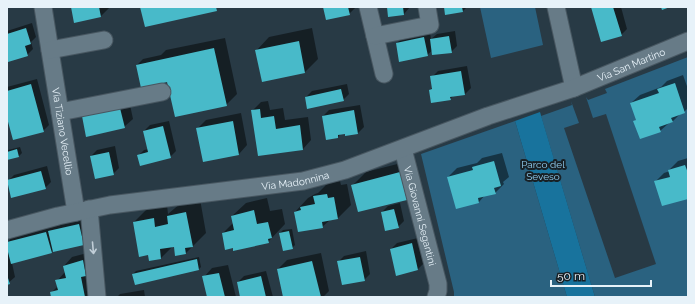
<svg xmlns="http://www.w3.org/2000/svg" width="695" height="304" font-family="Raleway,sans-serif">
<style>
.green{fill:#2a6280}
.forest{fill:#18739d}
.shadow{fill:#0007}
.building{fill:#48bac9}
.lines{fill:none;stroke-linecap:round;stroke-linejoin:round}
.minor-casing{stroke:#485761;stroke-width:19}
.minor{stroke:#677b87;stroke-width:17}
.oneway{stroke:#c1ced7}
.labels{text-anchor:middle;stroke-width:4;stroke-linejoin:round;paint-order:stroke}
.street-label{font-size:10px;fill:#e7f2f9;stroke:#182025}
.park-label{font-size:10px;fill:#91cef1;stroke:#182025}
</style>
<rect width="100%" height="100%" fill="#283a45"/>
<path class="green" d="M480,7h55l8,38 -52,13z
M688,57v240h-93l-54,-181 31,-11 -1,-4 8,22 -15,5 51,150 41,-14 -50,-150 -13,4 -7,-21 2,3 19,-7 -2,-4z
M515,121l52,176h-113v-5l-33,-138z"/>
<path class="forest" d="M540,112l55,185h-28l-52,-176z"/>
<path class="shadow" d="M72,7h38l-9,9 -26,6z
M324,7h32l-7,7z
M388,7h22l-6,7z
M445,7h22l-4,4z
M592,7h29l6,22 -6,6z
M32,23l4,14 -5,5 2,7 -6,6 -20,-1v-23z
M312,28l6,31 -13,13 -43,9 -6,-30 13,-14z
M455,31l2,15 -6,6 -18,-2 -6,5 -30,-12 6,-6 27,-5 1,7 6,-5z
M225,38l12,56 -11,11 -58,-24 -31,-16 6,-6 18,-4 5,-5z
M467,66l4,22 -6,6 -11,1 -4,4 -20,-9 3,-3 -1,-10 6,-6z
M683,75l5,14v19l-4,4 -3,1 -9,9 -3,1 -9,8 -25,-10 2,-2 -6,-16 9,-8 21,-8 6,-6z
M37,79l12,46 -6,6 -36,-17v-27z
M347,84l2,10 -6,6 -37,-3 6,-6z
M129,100l4,19 -9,8 -37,9z
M268,101l2,9 13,-2 2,12 23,-3 3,23 -8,9 -44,6 -7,-44 9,-9z
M360,105l4,22 -6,6h-17l-3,4 -15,-21 6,-6z
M241,113l6,32 -8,9 -35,6 -6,-32 8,-8z
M169,121l7,30 -6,6 -32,-1 6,-6 5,-1 -5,-18 6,-6z
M115,146l4,22 -6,6 -22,-18 6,-6z
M20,147l2,6 -3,3 -12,3 1,-9z
M502,153l7,24 -6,5 1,2 -9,9 -10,2 -6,7 -22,6 -9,-31 9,-9 20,-5 5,-5z
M688,158v40l-32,-17 8,-8 6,-2 -1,-1 9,-9z
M413,160l7,26 -14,13 -53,-14 13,-13z
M47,166l4,16 -6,6 -37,-7 6,-6z
M340,181l1,4 6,-1 4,21 -13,13 -8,2 -8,7 -27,-15 13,-14 7,-4 3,-1 10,-10z
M267,198l3,13 12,-2 3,15 -17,18 -45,-9 11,-11 -2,-6 14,-13z
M200,199l6,34 -20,20 -10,2 -2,-10 -13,13 -11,2 -1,-6 -15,-32 13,-13 20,-4 1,9 13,-11z
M400,203l4,18 -6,6 -16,-15 6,-6z
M85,218l-1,26 -30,6 -3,2 -39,11 3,14 -8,7v-41l8,-9z
M292,229l3,16 -3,3 -12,-15 3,-3z
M418,238l6,25 -6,6 -21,5 -6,-25 6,-6z
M366,251l4,23 -6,6 -26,-18 6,-6z
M91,252v45h-39l-1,-4 7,-7 -1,-5 8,-9 -1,-6 8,-9z
M321,253l8,38 -6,6h-39l-6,-28 9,-9z
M199,257l2,10 -3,3 -65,4 3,-3z
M228,265l8,32h-28l-4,-20 8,-9z
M266,271l7,26h-32l-3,-15 6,-6z
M144,290l1,7h-28l3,-3z"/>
<path class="building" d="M71,7h28l2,10 -27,6z
M140,7h76l1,4 -72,16z
M323,7h25l2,8 -24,5z
M387,7h16l1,8 -16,2z
M444,7h18l1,5 -18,3z
M591,7h22l9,29 -21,6z
M661,7h9l-8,3z
M26,28l5,16 -6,2 3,10 -20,6 -1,-4v-24z
M449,36l3,17 -20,2 -2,-16z
M424,37l4,19 -29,6 -3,-19z
M299,41l6,32 -43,9 -7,-32z
M214,48l13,58 -52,11 -8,-35 -26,6 -5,-23z
M461,71l4,24 -15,2 1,3 -20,3 -2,-13 3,-1 -2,-13z
M675,83l10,30 -14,5 2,4 -14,5 2,5 -21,7 -7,-18 3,-1 -6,-17 29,-10 -2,-4z
M31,84l13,48 -31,8 -6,-22v-27z
M341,89l3,12 -37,8 -2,-12z
M120,108l5,20 -39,9 -4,-21z
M260,109l1,9 13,-2 2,13 24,-4 3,25 -45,6 -7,-46z
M354,110l4,24 -13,2v-2l-7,1v3l-12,2 -4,-24z
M233,121l6,34 -36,7 -7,-34z
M163,126l8,32 -31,8 -3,-11 11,-3 -5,-21z
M17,149l2,8 -12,3v-8z
M109,152l5,23 -19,4 -5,-23z
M494,161l7,25 -7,2 2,6 -18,4 1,5 -23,6 -9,-32 26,-7 -1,-3z
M685,165l3,8v26l-26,7 -8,-25 16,-4 -2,-7z
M41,171l5,18 -35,9 -4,-18z
M400,172l7,28 -49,12 -7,-27z
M327,194l1,4 6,-1 4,22 -16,3 1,6 -25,4 -4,-20 7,-2 -1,-3 15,-3 -2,-8z
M394,209l5,19 -14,3 -4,-19z
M254,210l3,14 11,-2 4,16 -4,1 1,4 -36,8v-3l-8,2 -3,-17 12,-3 -3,-14z
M186,212l7,35 -8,1 1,6 -11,2 -1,-9 -14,2 1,10 -12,2 -1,-6 -9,2 -6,-35 21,-4 1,9 13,-3 -1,-8z
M79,224l5,21 -31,7 -5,-21z
M289,231l4,18 -10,2 -4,-18z
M46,232l6,21 -41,11 -4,-16v-6z
M412,243l6,27 -22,6 -6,-27z
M360,257l5,24 -23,4 -5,-24z
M197,259l2,11 -64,15 -3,-11z
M83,260l3,16 -5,1 4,20h-34l-1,-5 8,-2 -3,-10 11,-2 -3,-12z
M312,261l9,36h-38l-6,-28z
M219,273l6,24h-18l-5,-21z
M7,275l3,9 -3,1z
M261,276l5,21h-26l-3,-15z"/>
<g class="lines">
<defs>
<g id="minor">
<path id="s1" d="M43,7l33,205"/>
<path d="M368,7l16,67"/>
<path d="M556,7l18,81"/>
<path d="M375,36l55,-11 -3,-18"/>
<path d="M50,50l54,-10"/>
<path d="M60,112l102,-20"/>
<path id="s2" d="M403,149l35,135v7l-2,6"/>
<path d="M89,209l8,88"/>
<path id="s3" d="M7,230l51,-14 52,-11 193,-24 42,-11 143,-54 86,-28 114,-47"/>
</g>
</defs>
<use href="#minor" class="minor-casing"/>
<use href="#minor" class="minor"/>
</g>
<defs><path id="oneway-shaft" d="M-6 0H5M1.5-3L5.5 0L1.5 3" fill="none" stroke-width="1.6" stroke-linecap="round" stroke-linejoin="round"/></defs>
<use class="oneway" href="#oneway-shaft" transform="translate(93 248) rotate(85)"/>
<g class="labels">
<g class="street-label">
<text dy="4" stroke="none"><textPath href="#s3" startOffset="649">Via San Martino</textPath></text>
<text dy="4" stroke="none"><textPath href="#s1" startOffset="126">Via Tiziano Vecellio</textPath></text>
<text dy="4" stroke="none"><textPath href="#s3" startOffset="293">Via Madonnina</textPath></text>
<text dy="4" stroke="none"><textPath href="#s2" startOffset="69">Via Giovanni Segantini</textPath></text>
</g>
<g class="park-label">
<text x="543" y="168">Parco del<tspan x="543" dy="12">Seveso</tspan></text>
</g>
</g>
<rect width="695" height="304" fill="none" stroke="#e7f2f9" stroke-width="16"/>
<path d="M551 280v6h100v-6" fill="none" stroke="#e7f2f9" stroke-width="2"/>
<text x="557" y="280" font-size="12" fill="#e7f2f9" stroke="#182025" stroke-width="3" paint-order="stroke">50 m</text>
</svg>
